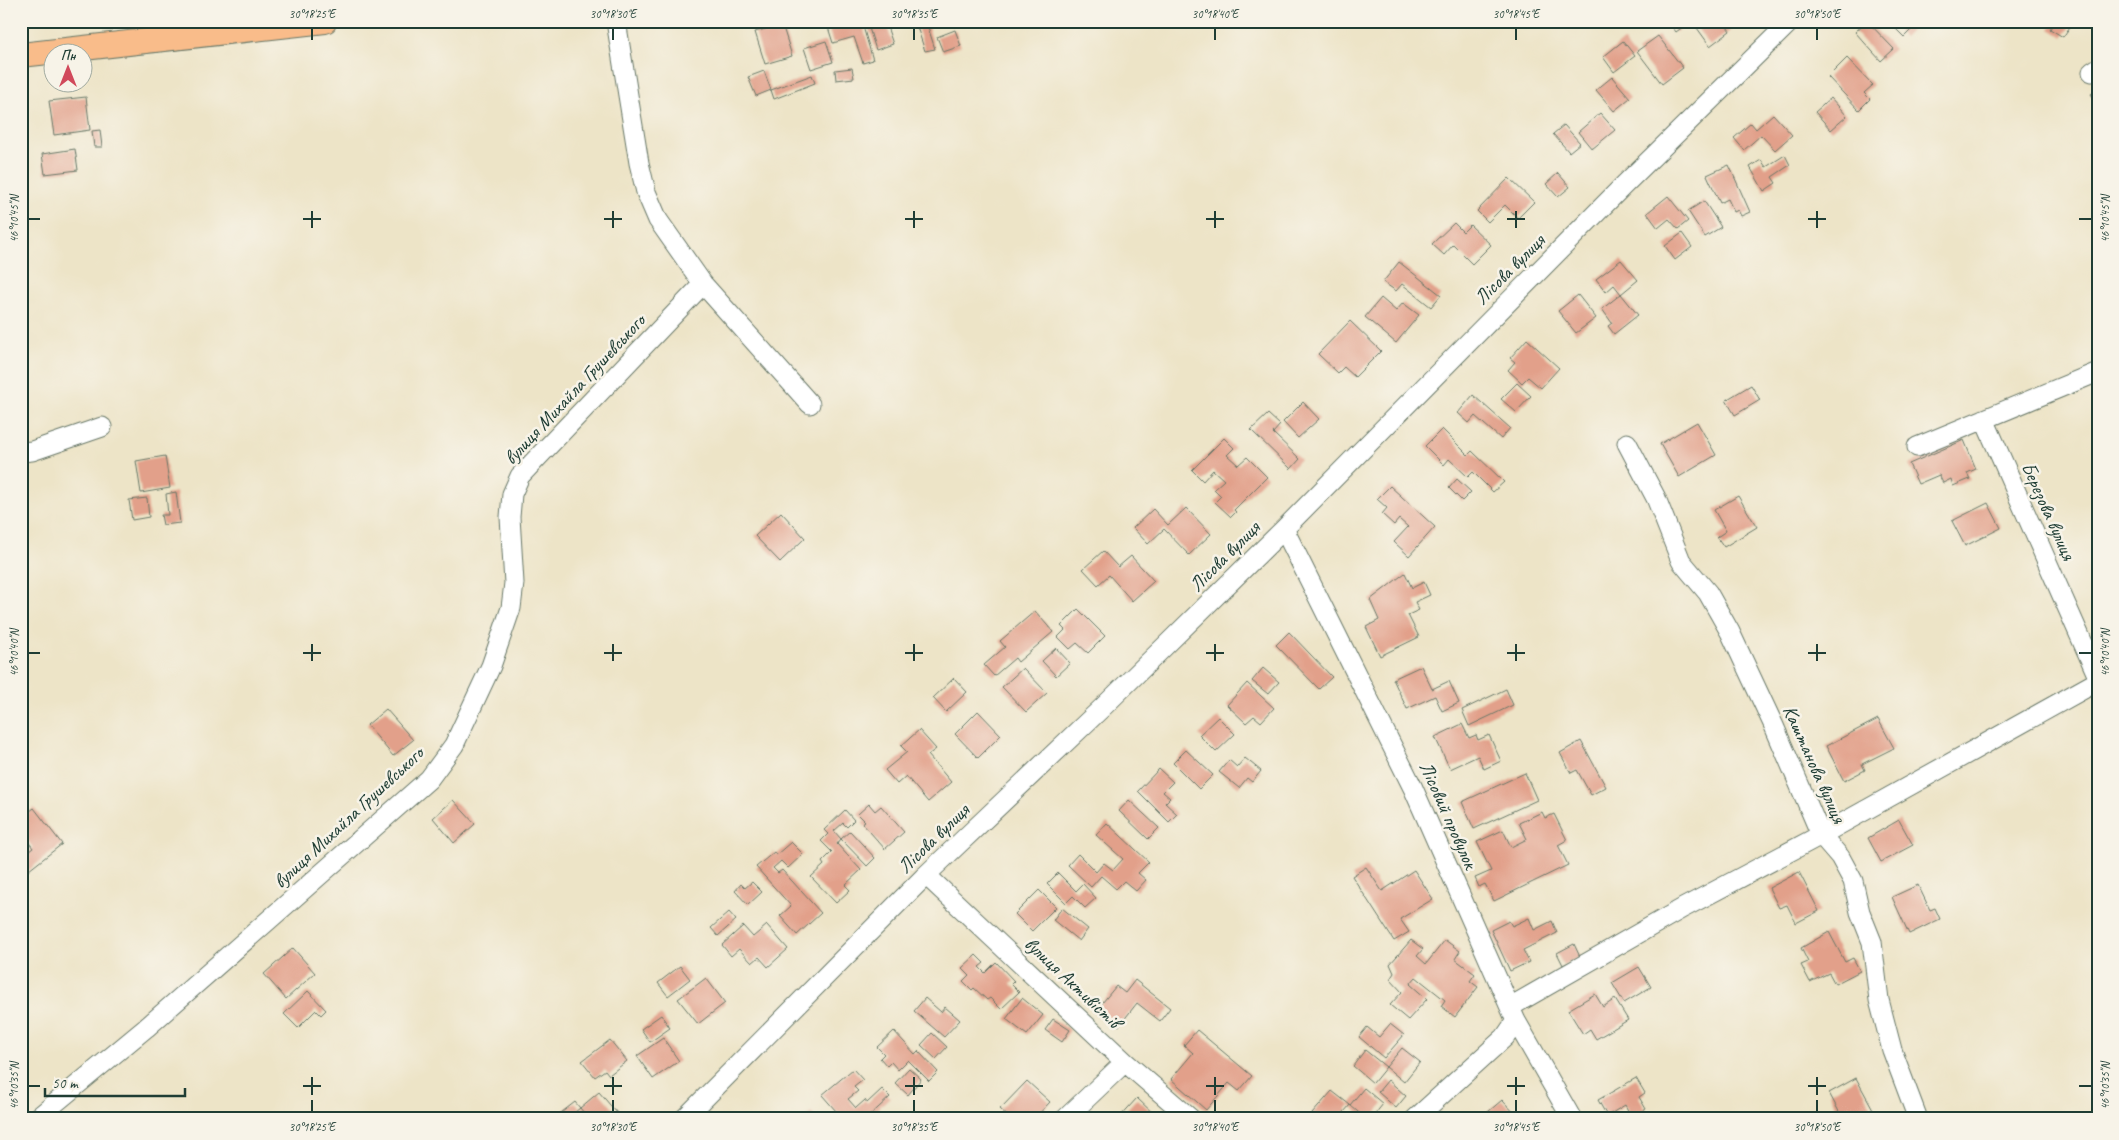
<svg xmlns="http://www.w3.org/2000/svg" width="2119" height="1140" font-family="Caveat,sans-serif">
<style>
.building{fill:#e2a08a}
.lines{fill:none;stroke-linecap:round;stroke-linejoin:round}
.minor-casing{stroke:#677767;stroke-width:21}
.major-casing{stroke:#677767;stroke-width:26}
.minor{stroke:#fff;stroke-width:19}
.major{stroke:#f9bc8a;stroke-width:24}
.ticks{fill:none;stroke:#1f3d34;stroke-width:2}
.labels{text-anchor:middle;stroke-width:5;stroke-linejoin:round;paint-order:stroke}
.street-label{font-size:20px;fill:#1f3d34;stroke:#f7f3e8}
.neatline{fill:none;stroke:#1f3d34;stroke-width:2}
.ticks-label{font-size:12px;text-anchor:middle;fill:#1f3d34}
</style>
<rect width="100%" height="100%" fill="#f7f3e8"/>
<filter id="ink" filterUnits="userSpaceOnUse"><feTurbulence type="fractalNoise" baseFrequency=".02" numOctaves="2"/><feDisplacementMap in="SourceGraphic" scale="10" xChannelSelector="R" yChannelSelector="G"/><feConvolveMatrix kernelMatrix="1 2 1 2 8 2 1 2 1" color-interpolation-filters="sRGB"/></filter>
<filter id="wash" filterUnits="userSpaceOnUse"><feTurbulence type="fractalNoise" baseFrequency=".0096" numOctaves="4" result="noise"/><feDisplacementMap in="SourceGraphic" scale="20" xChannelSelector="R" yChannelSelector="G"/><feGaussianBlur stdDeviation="1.12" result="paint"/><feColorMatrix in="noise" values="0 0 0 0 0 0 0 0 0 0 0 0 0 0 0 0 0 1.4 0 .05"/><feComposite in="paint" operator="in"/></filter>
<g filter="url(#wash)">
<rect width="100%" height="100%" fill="#ede4c7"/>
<g id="blocks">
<path class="building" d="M21,21h9v3l-9,1z
M826,21h59l8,23 -17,6 -7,-22 -5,2 9,30 -10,3 -9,-26 -21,6z
M915,21h11l9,28 -10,2z
M1668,21h23l-15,11z
M1692,21h31l7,10 -20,15z
M1867,21l27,28 -13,12 -26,-29z
M1888,21h32l-16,16z
M2055,21h19l-11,16 -13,-8z
M782,24l10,32 -27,8 -10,-32z
M955,30l6,16 -18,6 -6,-15z
M1658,36l25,32 -21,16 -25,-33z
M826,41l7,21 -22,7 -7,-21z
M1623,41l12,15 -21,16 -11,-15z
M1847,58l26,27 -9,8 6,6 -11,11 -31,-33z
M852,68l2,10 -18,2 -1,-10z
M764,71l7,19 -15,6 -8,-19z
M812,75l3,8 -41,16 -3,-9z
M1612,77l18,21 -16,13 -18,-21z
M2098,89v15l-7,-10z
M86,97l4,33 -36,5 -5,-34z
M1831,98l16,18 -16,14 -16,-18z
M1600,113l15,17 -23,19 -14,-17z
M1773,114l19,21 -17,15 -14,-15 -17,15 -10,-12 17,-15 5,6z
M1564,125l16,18 -11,9 -16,-18z
M100,130l2,17h-8l-2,-16z
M75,149l3,21 -33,4 -3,-20z
M1785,155l5,10 -18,12 4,6 -12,8 -14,-24 11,-7 5,7z
M1729,165l21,47 -9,4 -3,-6 -4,2 -6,-13 -8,4 -13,-28z
M1558,173l12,14 -12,10 -12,-13z
M1509,178l25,24 -16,16 -13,-13 -17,17 -11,-11z
M1668,196l20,25 -10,8 -9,-10 -11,9 -11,-15z
M1704,201l17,26 -16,10 -17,-26z
M1454,223l9,9 7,-7 21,20 -19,19 -19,-19 -9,10 -12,-11z
M1682,233l10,14 -17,13 -10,-14z
M1621,260l17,20 -17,14 -7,-9 -8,7 -10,-13z
M1399,262l42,33 -10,12 -29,-23 -6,7 -13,-9z
M1621,294l17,21 -24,19 -6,-8 4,-3 -10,-14z
M1578,295l18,23 -20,15 -18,-22z
M1381,298l15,13 7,-8 16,12 -23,28 -31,-26z
M1350,321l31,30 -26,26 -11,-10 -6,6 -20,-19z
M1527,339l32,29 -18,20 -13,-11 -6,6 -14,-13 7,-8 -5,-4z
M1517,383l14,13 -15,16 -15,-13z
M1751,385l9,15 -25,15 -9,-15z
M1473,395l37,33 -9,11 -26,-23 -6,7 -11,-10z
M1303,402l16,17 -21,19 -15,-16z
M1268,414l12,11 -7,8 27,26 -9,10 -40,-39z
M1697,422l19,33 -37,22 -19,-33z
M1442,429l26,26 4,-4 32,31 -11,10 -20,-20 -5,5 -19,-18 -5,6 -19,-19z
M1224,438l10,10 -7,7 11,10 9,-8 20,20 -33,33 2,2 -5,5 -16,-15 6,-6 -7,-7 10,-9 -11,-10 -10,11 -11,-11z
M1964,440l12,29 -9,4 3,6 -17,7 -2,-7 -8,4 -4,-8 -21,9 -9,-20z
M165,456l5,32 -29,5 -5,-32z
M1457,479l14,13 -9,9 -13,-13z
M1390,486l45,41 -26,29 -15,-14 14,-15 -9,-8 -5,6 -12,-11 5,-6 -10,-9z
M176,492l4,31 -17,2 -2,-10h7l-2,-21z
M1738,496l19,31 -33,20 -7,-10 9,-6 -12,-21z
M147,498l2,19 -17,3 -3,-20z
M1988,503l13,25 -36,18 -13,-25z
M1186,508l25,26 -22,21 -25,-26 -16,15 -15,-16 20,-19 15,16z
M781,512l24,26 -25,24 -25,-26z
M1103,551l15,16 13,-11 23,25 -22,20 -23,-26 -11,10 -15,-16z
M1405,573l7,15 12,-6 6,13 -15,7 4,8 -11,5 11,22 -39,19 -14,-29 13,-7 -9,-20z
M1078,609l27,27 -17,17 -11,-10 -7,6 -12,-12 7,-7 -4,-4z
M1035,611l18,21 -35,30 -3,-4 -21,18 -10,-11 21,-18 -5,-6z
M1289,632l43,45 -13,12 -43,-44z
M1056,648l14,15 -14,13 -14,-15z
M1421,666l11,23 17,-8 10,22 -17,8 -7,-15 -28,13 -14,-30z
M1023,668l24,25 -21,19 -24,-25z
M1263,668l16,14 -11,12 -16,-13z
M954,678l13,14 -21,20 -13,-14z
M1247,683l27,25 -13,14 -7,-6 -8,7 -19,-18z
M1506,689l7,16 -44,21 -7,-16z
M386,709l27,31 -20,16 -26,-31z
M978,711l23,24 -23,23 -23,-24z
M1218,717l17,17 -19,18 -17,-17z
M1878,719l16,29 -32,16 3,6 -21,11 -18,-35z
M1462,724l7,14 7,-3 2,5 11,-5 12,26 -17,8 -6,-13 -28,13 -15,-32z
M919,730l17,19 -8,6 23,27 -23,20 -22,-26 -9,8 -12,-14 22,-18 -6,-6z
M1581,741l25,46 -15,8 -14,-25 -6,3 -11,-20z
M1186,750l27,25 -14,14 -26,-26z
M1245,758l16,13 -9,11 -5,-4 -8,10 -20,-16 10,-12 8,7z
M1159,769l14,13 -10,10 7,6 -5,5 12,11 -8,8 -31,-31z
M1525,773l12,27 -63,29 -12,-27z
M453,800l22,24 -21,19 -21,-25z
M1129,800l30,28 -11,11 -29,-28z
M869,804l6,7 6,-5 23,26 -19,17 -23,-26 3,-2 -7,-7z
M34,808l28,36 -38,30 -3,-3v-14l12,-9 -12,-16v-14z
M845,810l9,10 -7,7 -4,-4 -9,8 7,8 -4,5 24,26 -16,15 5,5 -14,13 -25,-26 13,-12 -2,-3 10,-10 -11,-11 7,-7 -4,-4z
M1542,812l3,6 9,-4 13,26 -9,5 10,20 -74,36 -9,-17 -6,3 -4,-9 16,-7 -14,-29 26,-12 8,17 16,-8 -8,-16z
M1899,820l14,25 -32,17 -13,-24z
M1107,823l42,39 -11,11 8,7 -10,11 -12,-10 -8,8 -15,-13 -10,11 -23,-22 10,-11 18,18 8,-9 9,7 10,-11 -27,-24z
M850,831l25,27 -8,8 -26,-27z
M791,842l12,12 -15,14 -7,-7 -8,7 5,5 4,-3 39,43 -24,22 -17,-19 11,-10 -35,-39 18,-15 2,3z
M1366,867l16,24 32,-21 19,29 -33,20 9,13 -15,9 -42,-65z
M1799,872l20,39 -23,12 -9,-18 -8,3 -10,-20z
M1058,873l18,18 7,-7 13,14 -11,10 -12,-12 -7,7 -19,-19z
M752,882l10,10 -14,13 -13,-14 6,-7 4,4z
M1918,885l12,25 5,-2 5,11 -31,15 -17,-37z
M1039,890l17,17 -24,24 -17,-17z
M1062,908l26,21 -9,12 -26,-21z
M729,912l7,8 -18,16 -7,-8z
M1529,918l5,12 18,-9 5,12 -34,17 6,12 -19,9 -19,-41 18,-9 3,5z
M767,925l21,24 -20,18 -9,-10 -7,6 -13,-14 -8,7 -9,-11 21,-19 10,11z
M1829,932l16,30 8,-4 7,13 -25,13 -6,-11 -19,9 -9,-17 7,-3 -7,-14z
M1411,940l12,9 -6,7 9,8 19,-24 15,11 -5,8 20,15 -5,7 8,6 -23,30 -14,-11 4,-6 -29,-23 -6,7 17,15 -19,21 -18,-15 12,-13 -12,-13 4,-6 -4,-9z
M1574,944l6,13 -17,8 -6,-12z
M293,948l22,25 -29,26 -22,-25z
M976,955l8,8 -5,4 6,6 11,-11 18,19 -3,3 8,8 -18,17 -11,-11 -3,2 -13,-12 -2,2 -9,-9 6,-6 -7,-7z
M680,966l10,13 -22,17 -10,-13z
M1639,967l12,20 -27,16 -12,-20z
M706,978l19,25 -27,21 -20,-25z
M1135,980l35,28 -10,13 -23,-18 -18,23 -21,-18 18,-22 9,7z
M308,991l18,19 -5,5 -5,-5 -18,18 -14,-14z
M1595,994l8,13 12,-8 13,21 -32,19 -6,-10 -7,5 -15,-24z
M925,998l16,14 4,-5 15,13 -16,17 -30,-26z
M1022,998l21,17 -16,20 -21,-16z
M661,1015l9,13 -20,14 -9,-13z
M1053,1019l17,11 -8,12 -17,-12z
M1390,1024l14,11 -20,23 -25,-21 8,-10 12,10z
M1197,1030l55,46 -13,15 -10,-8 -23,27 -35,-31 22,-26 -9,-8z
M894,1031l21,23 3,-3 20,21 -9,9 -21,-21 -10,10 -7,-8 -4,4 -7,-8 4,-4 -7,-7z
M932,1033l15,14 -11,12 -15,-14z
M663,1038l16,23 -26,18 -16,-23z
M610,1040l17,21 -18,14 -4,-5 -10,7 -13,-16z
M1402,1048l18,14 -16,20 -18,-15 -13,16 -20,-17 12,-16 21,17z
M909,1068l12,11 -13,16 -13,-12z
M853,1069l10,11 -9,7 4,4 -10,8 8,9 9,-8 2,3 15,-14 8,8 -24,22h-9l-6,-7 -8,7 -21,-24z
M1636,1078l9,15 -6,4 7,12 -14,9 -7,-13 -18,11 -9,-16z
M1856,1078l18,33 -15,8h-16l-14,-26z
M1388,1080l18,16 -10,12 -18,-16z
M1027,1081l23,21 -16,17h-23l-11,-10z
M1364,1088l19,16 -12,15h-5l-16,-14 -12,14h-21l-5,-5 20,-23 18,14z
M599,1092l18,21 -7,6h-21l-9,-11z
M1137,1098l22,21h-41z
M1502,1100l18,19h-36l-2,-2z
M575,1102l5,6 -11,9 1,2h-11l-2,-3z
M811,1113l6,6h-13z"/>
</g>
</g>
<g filter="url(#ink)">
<use href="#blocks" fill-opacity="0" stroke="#677767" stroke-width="1"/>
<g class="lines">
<defs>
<path id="minor" d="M616,21l23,142 7,29 12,28 45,64 107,120
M2092,72l6,-4
M1984,419l114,258
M1627,443l29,55 25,63 27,32 22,39 44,94 47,109 19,22 13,24 7,31 12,30 7,58 13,50 26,69
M1917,447l181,-75
M21,452l11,-1 70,-24
M1284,529l129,259 103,233 56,98
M926,875l199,187 66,57
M1510,1007l173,-99 138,-73 277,-154
M36,1119l110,-91 283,-249 25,-34 37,-79 20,-58 3,-25 -4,-66 2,-23 8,-18 183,-192
M684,1119l242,-244 178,-169 180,-177 339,-343 168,-165
M1065,1119l60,-57
M1415,1119l90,-82 11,-16"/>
<path id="major" d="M21,55l304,-34"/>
</defs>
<use href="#minor" class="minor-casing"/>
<use href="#major" class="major-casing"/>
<use href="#minor" class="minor"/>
<use href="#major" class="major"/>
</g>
</g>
<path class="ticks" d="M312,28v12M613,28v12M914,28v12M1215,28v12M1516,28v12M1817,28v12M312,211v17M613,211v17M914,211v17M1215,211v17M1516,211v17M1817,211v17M28,219h12M303,219h18M604,219h18M905,219h18M1206,219h18M1507,219h18M1808,219h18M2079,219h13M312,644v17M613,644v17M914,644v17M1215,644v17M1516,644v17M1817,644v17M28,653h12M303,653h18M604,653h18M905,653h18M1206,653h18M1507,653h18M1808,653h18M2079,653h13M312,1077v18M613,1077v18M914,1077v18M1215,1077v18M1516,1077v18M1817,1077v18M28,1086h12M303,1086h18M604,1086h18M905,1086h18M1206,1086h18M1507,1086h18M1808,1086h18M2079,1086h13M312,1100v12M613,1100v12M914,1100v12M1215,1100v12M1516,1100v12M1817,1100v12"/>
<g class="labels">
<g class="street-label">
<text transform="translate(1509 269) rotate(-45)" y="7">Лісова вулиця</text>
<text transform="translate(574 389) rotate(-47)" y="7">вулиця Михайла Грушевського</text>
<text transform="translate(2049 511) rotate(66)" y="7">Березова вулиця</text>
<text transform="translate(1224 556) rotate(-45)" y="7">Лісова вулиця</text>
<text transform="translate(1815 764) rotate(66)" y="7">Каштанова вулиця</text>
<text transform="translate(1449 815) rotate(66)" y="7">Лісовий провулок</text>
<text transform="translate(348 817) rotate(-43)" y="7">вулиця Михайла Грушевського</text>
<text transform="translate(933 838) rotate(-44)" y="7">Лісова вулиця</text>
<text transform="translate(1073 982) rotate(43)" y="7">вулиця Активістів</text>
</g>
</g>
<rect width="2119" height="1140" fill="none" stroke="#f7f3e8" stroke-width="55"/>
<g transform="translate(68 68)"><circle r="24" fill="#f7f3e8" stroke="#a1aaa0"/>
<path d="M0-4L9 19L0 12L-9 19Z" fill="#d1495b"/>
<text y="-8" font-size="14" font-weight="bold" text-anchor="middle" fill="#1f3d34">Пн</text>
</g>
<path d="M45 1088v8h140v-8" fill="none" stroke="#1f3d34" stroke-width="2.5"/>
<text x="52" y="1088" font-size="15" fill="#1f3d34" stroke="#f7f3e8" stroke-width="4" paint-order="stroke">50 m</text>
<rect x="28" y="28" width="2064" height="1084" class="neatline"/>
<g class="ticks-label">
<text x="312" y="18">30°18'25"E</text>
<text x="613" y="18">30°18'30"E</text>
<text x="914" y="18">30°18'35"E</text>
<text x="1215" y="18">30°18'40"E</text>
<text x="1516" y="18">30°18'45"E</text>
<text x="1817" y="18">30°18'50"E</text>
<text transform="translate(14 219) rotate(-90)" y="4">46°10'45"N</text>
<text transform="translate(2105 219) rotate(-90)" y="4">46°10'45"N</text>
<text transform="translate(14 653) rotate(-90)" y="4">46°10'40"N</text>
<text transform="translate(2105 653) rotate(-90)" y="4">46°10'40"N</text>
<text transform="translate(14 1086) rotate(-90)" y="4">46°10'35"N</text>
<text transform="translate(2105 1086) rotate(-90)" y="4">46°10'35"N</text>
<text x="312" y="1131">30°18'25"E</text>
<text x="613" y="1131">30°18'30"E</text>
<text x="914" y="1131">30°18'35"E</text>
<text x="1215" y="1131">30°18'40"E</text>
<text x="1516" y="1131">30°18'45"E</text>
<text x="1817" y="1131">30°18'50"E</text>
</g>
</svg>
